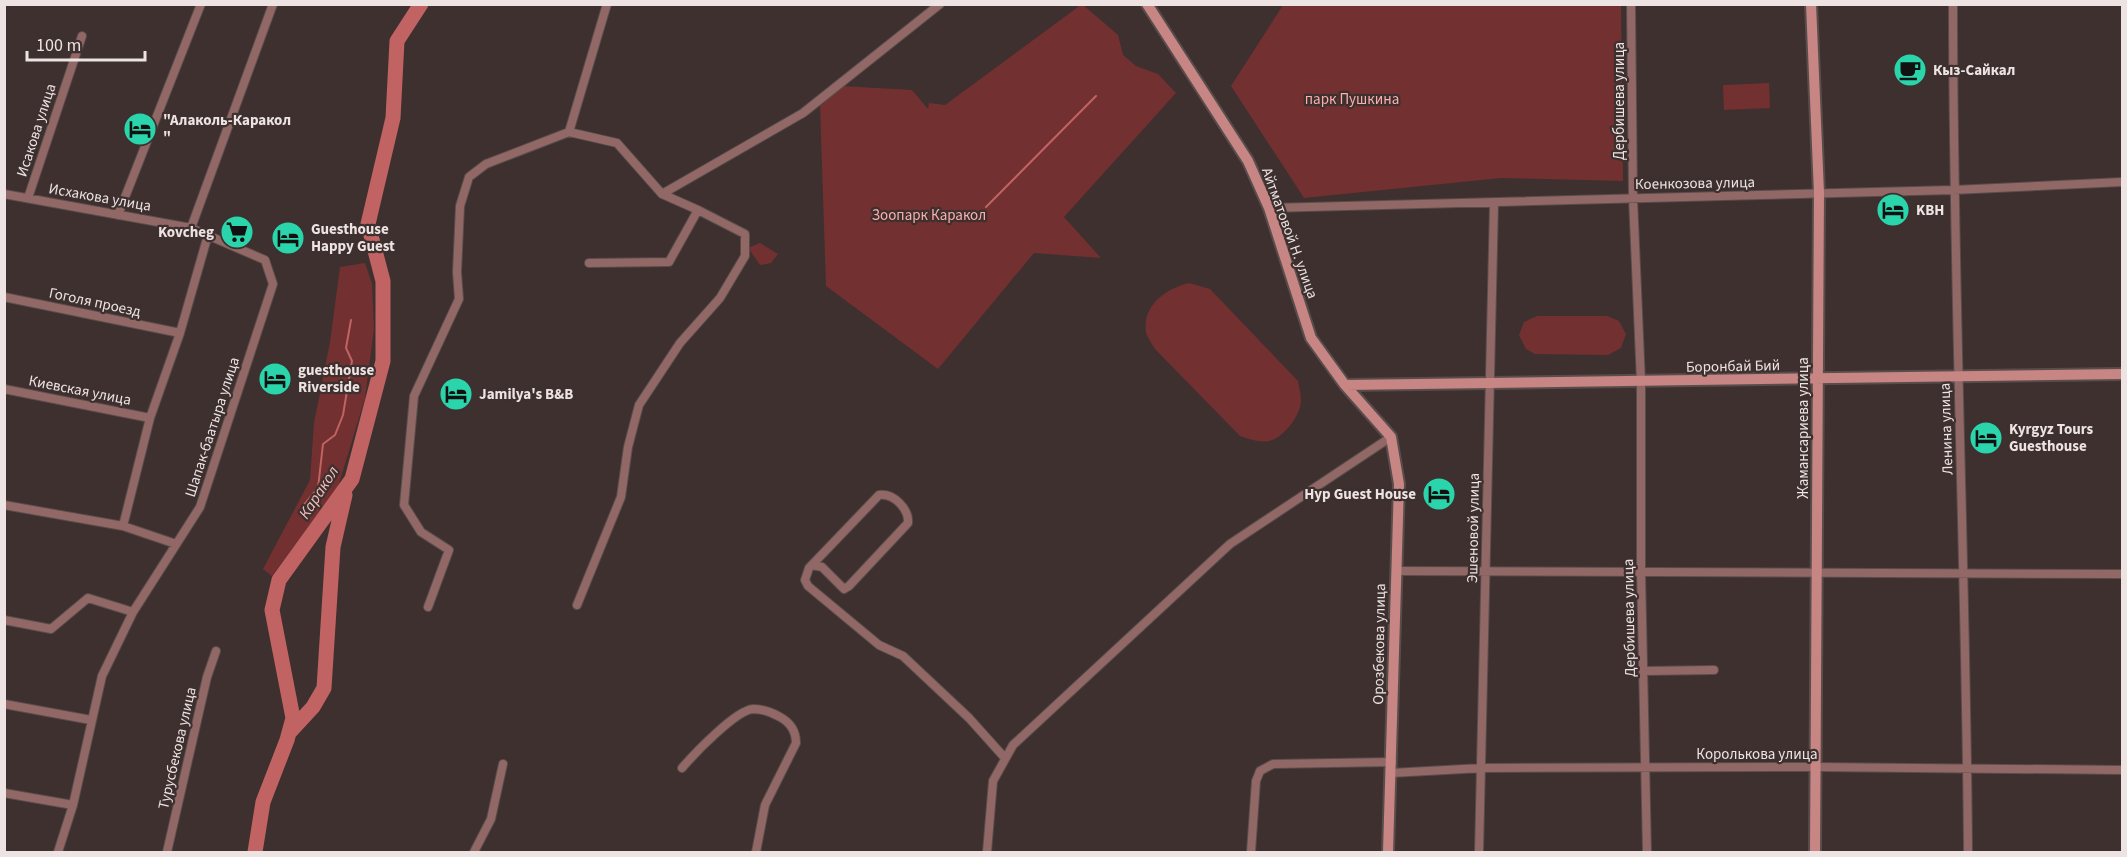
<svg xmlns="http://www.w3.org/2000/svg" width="2127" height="857" font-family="'Source Sans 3',sans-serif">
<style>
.green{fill:#723031}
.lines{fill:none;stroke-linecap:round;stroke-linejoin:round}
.stream{stroke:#c06362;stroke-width:2}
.river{stroke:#c06362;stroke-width:15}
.street-casing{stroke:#594d4c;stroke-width:10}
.secondary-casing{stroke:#594d4c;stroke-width:14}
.street{stroke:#926867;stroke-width:8}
.secondary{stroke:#c78583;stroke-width:10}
.labels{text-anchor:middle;stroke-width:4.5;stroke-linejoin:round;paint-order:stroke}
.poi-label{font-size:15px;font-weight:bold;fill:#ece3e2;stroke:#3d302f;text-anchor:start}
.park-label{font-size:15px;fill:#fcafad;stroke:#3d302f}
.street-label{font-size:15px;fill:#ece3e2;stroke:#3d302f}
.water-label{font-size:16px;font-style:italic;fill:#f5c1bf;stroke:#3d302f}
</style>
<rect width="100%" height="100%" fill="#3d302f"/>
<path class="green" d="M1082,4l36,31 5,20 13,11 22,8 18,19 -112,124 37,41 -67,-5 -96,116 -112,-83 -6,-180 21,-20 71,4 16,19 1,-6 16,2z
M1283,5h338l2,176 -122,-3 -197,20 -73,-112z
M1769,83l1,25 -46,2 -1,-25z
M760,243l18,11 -7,9 -11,2 -12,-17z
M365,263l7,21 2,45 -9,69 -27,89 -66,89 -9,-7 47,-89 4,-57 16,-81 10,-75z
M1189,283l21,6 88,92c1,6 3,13 3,19 0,14 -15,35 -29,40 -10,4 -23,-1 -32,-4l-85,-87c-3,-5 -8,-12 -9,-17 -4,-27 21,-44 43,-49z
M1537,316h70l12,5 7,13 -5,14 -13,7 -73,-1 -9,-5 -7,-14 5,-13z"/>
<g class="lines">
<path class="stream" d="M986,207l110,-111
M304,505l14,-17 5,-44 12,-9 8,-20 9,-54 -6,-13 5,-28"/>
<path class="river" d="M289,733l24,-26 11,-19 9,-141 12,-52
M255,852l8,-50 24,-62 6,-22 -21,-108 7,-30 73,-101 31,-118v-80l-15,-57 25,-106 4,-77 24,-37"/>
<defs>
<path id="street" d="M1631,4l2,194 8,184v190l6,280
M1953,4c0,283 13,566 15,848
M569,132l48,11 45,51 36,16 -29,52 -80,1
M569,132l38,-128
M4,194l187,34
M662,194l141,-81 137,-109
M28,198l54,-162
M1269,208l684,-18 169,-8
M118,215l83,-211
M4,297l176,36
M4,389l146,29
M4,505l119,21 53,18
M123,526l27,-108 30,-85 28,-98
M812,565l10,2 22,22 5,-3 59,-63c1,-14 -14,-30 -29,-28l-70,73 -4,12 3,6 71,59 24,11 66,62 35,39
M1396,571l726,3
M577,605l44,-108 7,-50 11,-42 41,-62 40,-45 25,-42v-22l-47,-24
M428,607l21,-57 -28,-18 -17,-27 10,-109 45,-97 -2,-27 3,-66 9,-29 17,-13 83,-32
M4,620l47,9 37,-31 45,14
M1643,671l71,-1
M4,704l87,16
M682,768c12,-14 54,-58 71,-59 9,0 20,4 27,8 11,6 16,15 16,26l-31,62 -9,47
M1391,773l91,-5 334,-1 306,3
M4,793l69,12
M58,852l15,-47 29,-129 31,-64 67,-105 73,-223 -8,-24 -74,-32 82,-224
M167,852l40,-175 9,-26
M474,852l17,-33 12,-55
M987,852l6,-71 20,-36 217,-201 161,-107
M1251,852l5,-71 4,-10 13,-7 119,-2
M1479,852l15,-648"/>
<path id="secondary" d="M1147,4l101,157 21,47 42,130 34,47 46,52 8,47 -11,368
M1811,4l8,189 -4,659
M1345,385l777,-11"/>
</defs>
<use href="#street" class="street-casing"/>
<use href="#secondary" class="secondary-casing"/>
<use href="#street" class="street"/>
<use href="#secondary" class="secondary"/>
</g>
<defs>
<symbol id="cafe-disc" viewBox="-11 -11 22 22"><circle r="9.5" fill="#2bd5ac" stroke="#3d302f"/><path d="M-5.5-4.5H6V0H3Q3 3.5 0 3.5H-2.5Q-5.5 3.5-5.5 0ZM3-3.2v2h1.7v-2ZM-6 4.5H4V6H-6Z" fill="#111"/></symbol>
<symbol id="hotel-disc" viewBox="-11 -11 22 22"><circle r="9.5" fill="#2bd5ac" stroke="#3d302f"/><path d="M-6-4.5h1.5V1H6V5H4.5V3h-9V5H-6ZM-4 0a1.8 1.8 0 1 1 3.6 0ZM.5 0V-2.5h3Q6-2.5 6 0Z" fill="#111"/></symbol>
<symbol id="supermarket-disc" viewBox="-11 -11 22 22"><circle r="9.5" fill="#2bd5ac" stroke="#3d302f"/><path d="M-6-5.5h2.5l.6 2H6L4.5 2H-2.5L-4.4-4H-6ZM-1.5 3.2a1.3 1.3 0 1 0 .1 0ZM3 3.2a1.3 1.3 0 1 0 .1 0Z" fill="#111"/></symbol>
</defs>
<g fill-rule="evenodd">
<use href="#cafe-disc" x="1891" y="51" width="38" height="38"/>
<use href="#hotel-disc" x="121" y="110" width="38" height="38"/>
<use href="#hotel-disc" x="1874" y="191" width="38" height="38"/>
<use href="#supermarket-disc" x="218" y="213" width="38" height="38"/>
<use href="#hotel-disc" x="269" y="219" width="38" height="38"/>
<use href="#hotel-disc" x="256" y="360" width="38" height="38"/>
<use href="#hotel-disc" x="437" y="375" width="38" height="38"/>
<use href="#hotel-disc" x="1967" y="419" width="38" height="38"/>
<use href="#hotel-disc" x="1420" y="475" width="38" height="38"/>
</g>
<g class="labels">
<g class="poi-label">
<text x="1933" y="75">Кыз-Сайкал</text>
<text x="163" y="125">"Алаколь-Каракол<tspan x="163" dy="17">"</tspan></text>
<text x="1916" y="215">KBH</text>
<text x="311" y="234">Guesthouse<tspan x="311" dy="17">Happy Guest</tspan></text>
<text x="214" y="237" text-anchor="end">Kovcheg</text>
<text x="298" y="375">guesthouse<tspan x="298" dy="17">Riverside</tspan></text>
<text x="479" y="399">Jamilya's B&amp;B</text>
<text x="2009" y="434">Kyrgyz Tours<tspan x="2009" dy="17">Guesthouse</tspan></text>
<text x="1416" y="499" text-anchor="end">Нур Guest House</text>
</g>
<g class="park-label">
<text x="1352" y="104">парк Пушкина</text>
<text x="929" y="220">Зоопарк Каракол</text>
</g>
<g class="street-label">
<text transform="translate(1619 101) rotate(-90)" y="5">Дербишева улица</text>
<text transform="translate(36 130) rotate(-72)" y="5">Исакова улица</text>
<text transform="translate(1695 183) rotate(-1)" y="5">Коенкозова улица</text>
<text transform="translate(100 197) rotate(10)" y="5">Исхакова улица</text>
<text transform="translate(1290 233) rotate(70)" y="5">Айтматовой Н. улица</text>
<text transform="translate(95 302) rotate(12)" y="5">Гоголя проезд</text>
<text transform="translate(1733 366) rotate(-1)" y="5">Боронбай Бий</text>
<text transform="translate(80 390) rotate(11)" y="5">Киевская улица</text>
<text transform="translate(212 427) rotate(-72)" y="5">Шапак-баатыра улица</text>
<text transform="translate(1803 428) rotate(-90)" y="5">Жамансариева улица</text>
<text transform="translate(1946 429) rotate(-92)" y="5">Ленина улица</text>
<text transform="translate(1473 528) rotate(-89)" y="5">Эшеновой улица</text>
<text transform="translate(1629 618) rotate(-91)" y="5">Дербишева улица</text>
<text transform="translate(1379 644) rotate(-89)" y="5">Орозбекова улица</text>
<text transform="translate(177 748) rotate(-77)" y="5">Турусбекова улица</text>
<text x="1757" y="759">Королькова улица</text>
</g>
<g class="water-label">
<text transform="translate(318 492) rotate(-57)" y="6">Каракол</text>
</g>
</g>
<rect width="2127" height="857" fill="none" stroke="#ece3e2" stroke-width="12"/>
<path d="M27 51v9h118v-9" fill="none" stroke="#ece3e2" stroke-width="3"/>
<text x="36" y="51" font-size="18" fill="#ece3e2" stroke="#3d302f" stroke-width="4.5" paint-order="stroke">100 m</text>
</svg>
